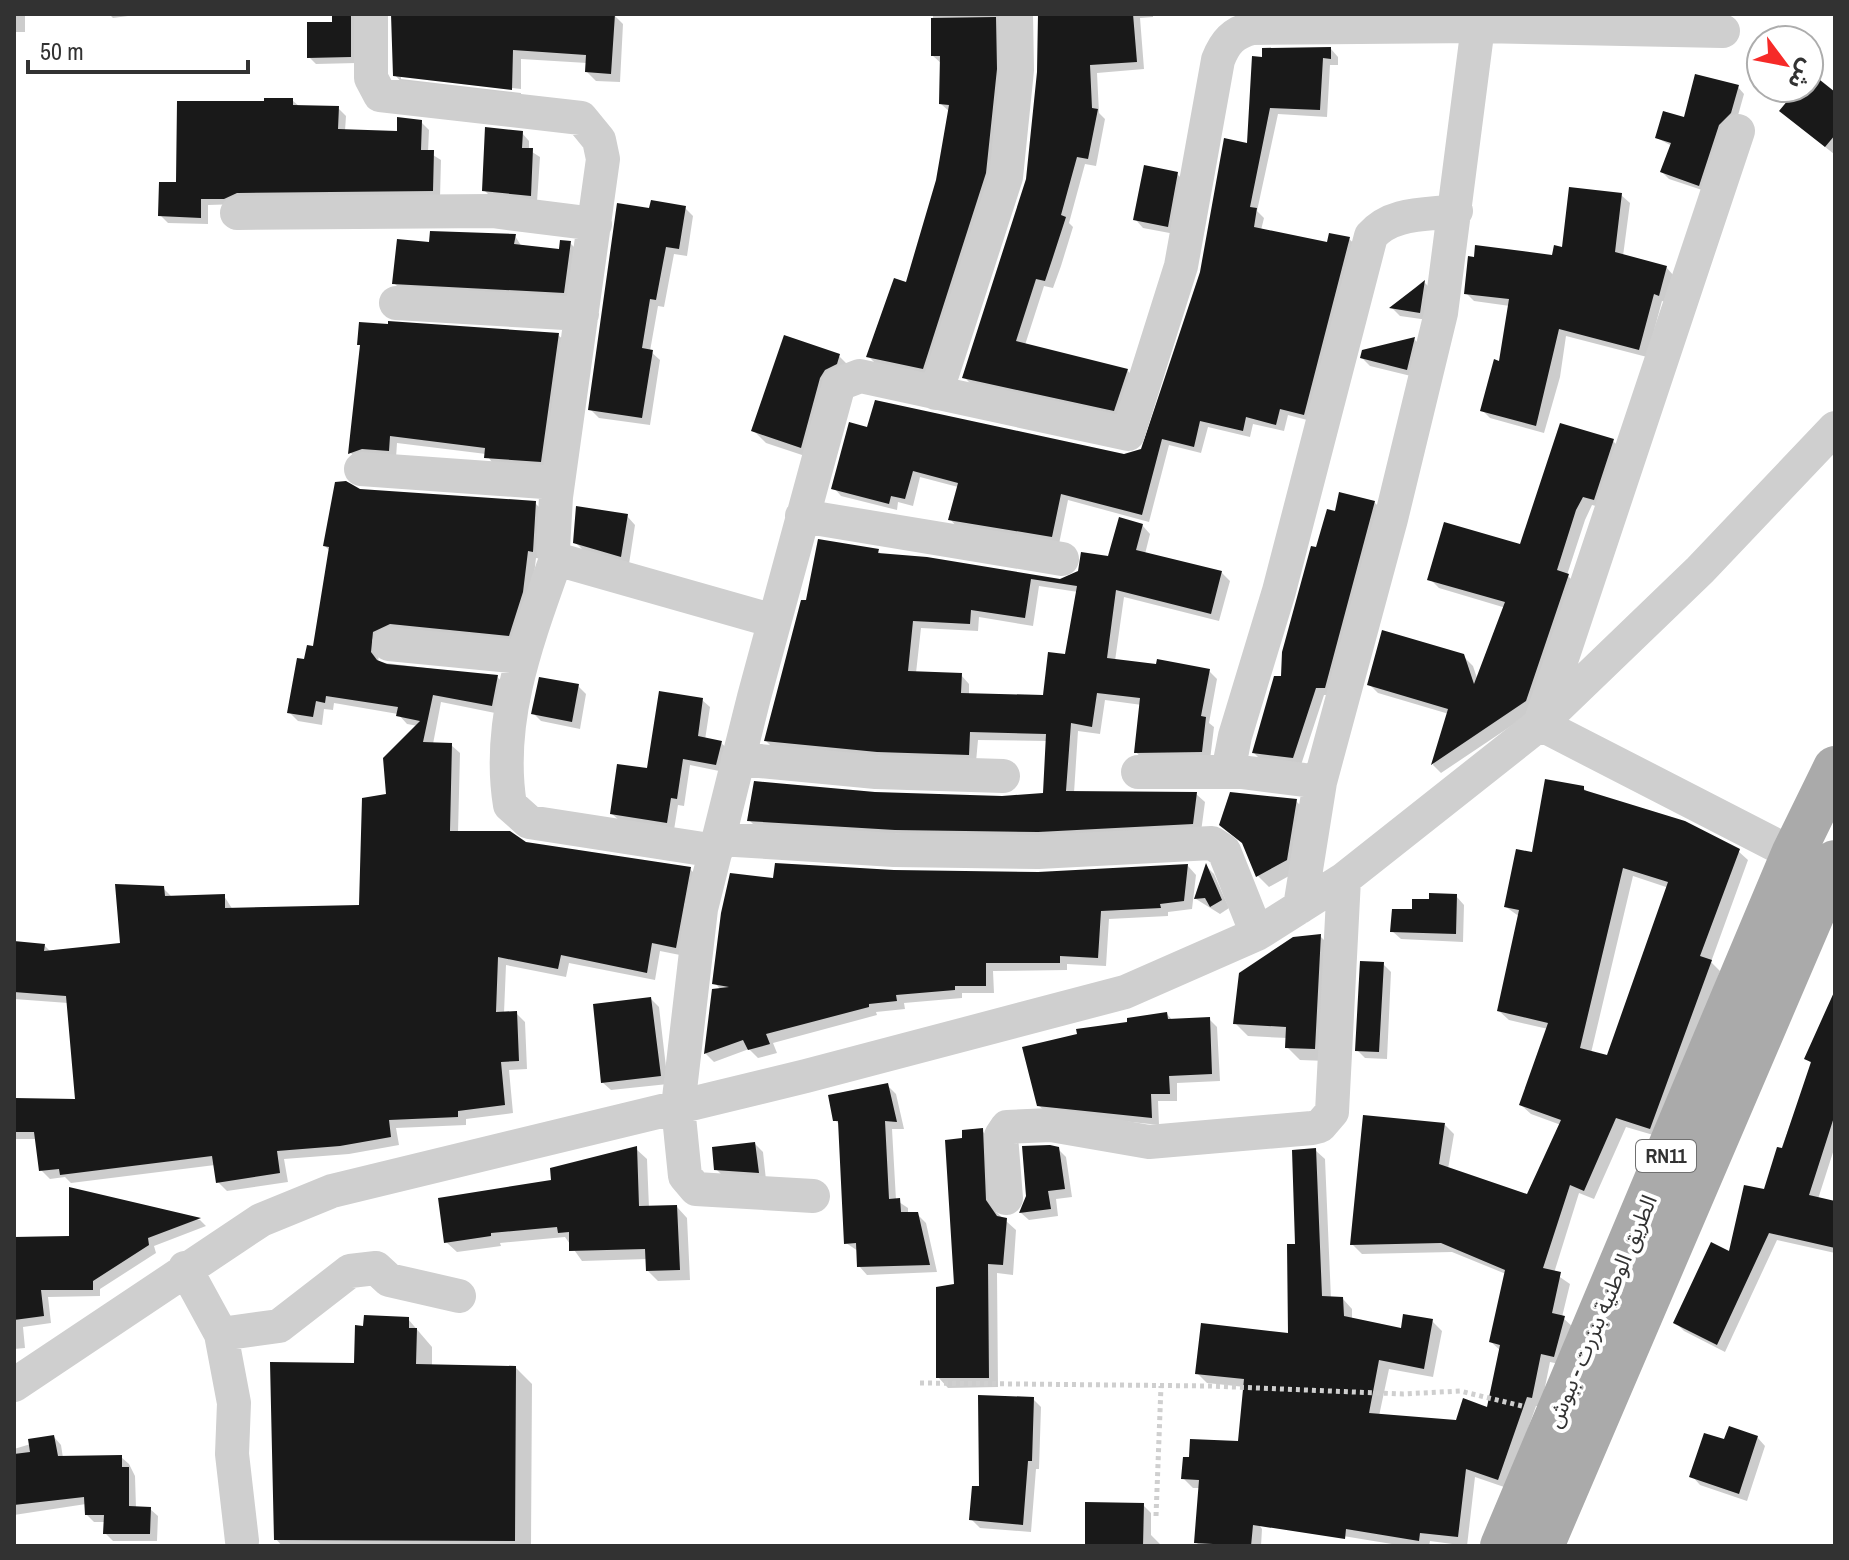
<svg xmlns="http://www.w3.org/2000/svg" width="1849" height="1560" font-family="'Archivo Narrow','Noto Sans Arabic',sans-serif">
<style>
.shadow{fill:#0003;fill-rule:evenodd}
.building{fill:#191919;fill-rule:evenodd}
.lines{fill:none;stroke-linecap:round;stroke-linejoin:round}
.path{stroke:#cfcfcf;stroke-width:5;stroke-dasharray:4 4;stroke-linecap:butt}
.minor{stroke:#cfcfcf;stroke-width:34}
.major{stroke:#aaa;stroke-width:44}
.labels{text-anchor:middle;stroke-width:8;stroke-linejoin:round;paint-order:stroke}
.shield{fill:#fff;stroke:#707070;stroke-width:2}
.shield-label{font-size:20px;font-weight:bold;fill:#323232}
.street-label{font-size:22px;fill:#323232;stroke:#fff}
</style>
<rect width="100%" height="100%" fill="#fff"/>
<path class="shadow" d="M14,14h11v18h-11z
M109,14h34l-30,4z
M334,14h27l-4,49 -41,1 -7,-7 25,-33z
M393,14l221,1 9,9 -3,58 -24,-1 -9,-9v-9l-66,-4v30l-120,-14v4l120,14v5l-117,-13 -9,-10z
M933,14h73l-12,168 -63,194 -55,-12 -8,-8 39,-71 31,-104 12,-69 -9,-8 1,-40 -9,-8z
M1038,14h115v3l-13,1 4,51 -47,4 2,40 6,6 -9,47 -11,-2 -16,59 4,4 -12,39 -8,22 -9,-2 -19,59 102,25 8,9 -13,39 -150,-33 -8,-8 64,-198 11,-107z
M1331,49l7,8v8h-8l-3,52 -49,-3 -21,97 7,7 -3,12 68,15 20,-6 8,7 -46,175 -23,-6 -4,16 -31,-7 -3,13 -42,-10 -7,26 -32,-8 -20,77 -81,-22 -9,44 -102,-17 -7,-8 8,-32 -38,-10 -7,29 -15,-4 -1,8 -56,-14 -7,-8 34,-59 256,27 19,-6 106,-305 5,-87z
M1811,75l24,20 -1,59 -44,-35 10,-31h9z
M1738,87l6,7 -7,25 -32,72 -36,-12 -7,-7 10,-26 -15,-8z
M292,100l8,7 38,1 8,8 -1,15 54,2 22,-11 8,8 -1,22 13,8 -1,38 -232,7v19l-40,-1 -8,-8 18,-31 88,-81z
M522,133l7,8v9l11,7 -3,45 -45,-4 -8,-8z
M1177,174l8,8 -10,52 -32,-6 -8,-9z
M1621,195l9,8 -7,53 43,11 8,9 -7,27 -5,-2 -15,56 -81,-21 -6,41 -16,56 -54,-15 -8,-8 19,-47 9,-57 -36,-5 -8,-8 87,-36z
M685,208l8,8 -6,40 -13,-2 -10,53 -6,-1 -8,45 10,9 -10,65 -51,-7 -9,-9 61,-199z
M515,236l7,11 39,4 9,-8 8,8 -7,49 -169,-9 -8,-8 37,-39z
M1425,283l7,7 -4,30 -28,-4 -8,-8z
M558,335l8,7 -18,127 -54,-4 -8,-11 -89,-11 -1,15 -38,3 -7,-8 11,-106 -3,-3z
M1414,339l8,8 -7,30 -45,-11 -8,-8z
M839,356l13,13 -38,90 -48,-16 -13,-13z
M1613,441l9,9 -19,58 -11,-3 -7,15 -18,55 10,10 -42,125 -94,63 -8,-8 16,-51 -71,-21 -9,-9 94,-28 10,10 5,15 28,-73 -67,-20 -9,-9 91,-33z
M359,491l176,12 9,9 -3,47 -5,-1 -5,44 -14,41 -136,-3 -3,22 119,15 9,8 -6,29 -59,-12 -8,42 18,1 9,8 -2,80 232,36 9,9 -14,78 -25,-5 -5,29 -86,-17 -3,14 -60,-12 -2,48h12l9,9 2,47 -18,1 4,43 -47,6v6l-70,3 3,17 -50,9 -65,5 4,23 -61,9 -9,-9 -3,-17 -144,18 -6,-6 -15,2 -9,-9 -4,-31h-23v-39l63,1 -9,-98 -54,-4v-56l30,2 7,7 71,-8 41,-56 9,9 52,-1 9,14 128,-3 27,-112 30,-69 -11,-2 -9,-10 -64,-11 -1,7 -9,-1 -2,16 -24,-4 -9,-9 17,-51 8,-13 16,-97 -5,-5z
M1374,502l8,8 -50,185h-8l-23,70 -39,-4 -8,-8 29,-75 35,-129 18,-36z
M627,516l8,9 -6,39 -45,-13 -9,-9z
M1142,525l8,9 -5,20 76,18 9,9 -11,40 -95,-24 -9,64 94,10 8,8 -8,44 5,4 -4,33 -66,1 -8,-9 6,-47 -37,-5 -5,34 -22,-3 -4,62 122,1 9,8 -4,30 -154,8 -290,-12 -8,-8 126,-26 127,4 43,-3 2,-54 -69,-1 -2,22 -202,-13 -8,-8 42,-139 70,-51 5,5 177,25 49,-23zM1039,586l39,6 -11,64 -22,42 -76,-3v-11l-8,-9 -45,-2 5,-45 57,3 1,-14 54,9z
M578,686l8,8 -6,35 -39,-8 -8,-8z
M702,700l8,7 -5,33 16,3 8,7 -5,22 -34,-7 -6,41 -6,-1 -4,25 -54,-9 -8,-7z
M1583,788l6,5 149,58 10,9 -37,102 9,9 -60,166 -34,-10 -32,72 -15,-6 -25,80 16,11 -8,33 12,11 -10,37 -14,-3 -9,45 -5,-1 -29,82 -32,-11 -8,69 -37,-5 -1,5h-25l-147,-24 5,7 -1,17h-61l-4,-4 4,-54h-7l-10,-10 57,-34 5,-57 -38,-4 -10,-10 93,-38 7,-89 18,-96 10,9 6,140h12l9,10v11l50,10 30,-9 10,10 -9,46 -44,-8 -10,47 78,6 32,-12 12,-59 -10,-9 15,-68 -54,-22 -90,2 -10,-10 93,-119 9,9 -6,35 80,28 33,-72 -30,-11 -10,-9 27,-76 -39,-9 -10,-9 21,-94 -14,-10 27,-53zM1633,876l36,12 -60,170 -18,-5z
M1296,801l12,12 -10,58 -29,16 -11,-11 -12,-30 -25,-21z
M1188,866l8,9 -4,34 -24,3v4l-59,3 -3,47 -39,-2v6l-74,1 1,22h-32v5l-58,5 1,6 -29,3 1,3 -104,28 4,10 -19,5 -9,-9 -35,13 -8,-8 8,-63 7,-1 -6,-7 60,-102 119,-9 144,2z
M1207,867l7,7 15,34 -9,6 -24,-15z
M1456,896l8,9 -1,37 -62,-3 -9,-8 22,-20z
M1320,936l13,13 -6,112 -27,-1 -13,-13v-9l-39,-2 -13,-13z
M1383,964l8,8 -4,87 -22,-1 -8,-8z
M651,999l8,8 9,77 -57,6 -9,-8z
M1167,1014l6,7 36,-2 8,8 3,54 -43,2v18h-19l1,24 -112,-12 -9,-8 41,-70z
M1835,1014v132l-17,53 17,4v50l-58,-13 -52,112 -41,-21 -8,-8 55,-69 35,-62 46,-128 -6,-6z
M887,1085l9,9 8,35h-12l4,71 12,8v6h9l9,9 11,49 -70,3 -8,-9 -1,-15 -12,-8 -6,-118 -5,-5z
M982,1131l11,10 3,71 20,18 -3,45 -16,-2 1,114 -50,1 -10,-11 18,-91 8,-146z
M755,1144l8,8 3,28 -41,-2 -9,-9z
M636,1149l11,10 2,49 28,-1 10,11 3,62 -32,1 -10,-10 -1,-12 -65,2 -17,-24 -65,6 1,3 -44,6 -11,-10 107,-61z
M1058,1149l8,8 6,40 -16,2 2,17 -29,4 -8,-7z
M71,1190l129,30 6,6 -52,20 2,7 -56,36v7l-52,1 3,26 -28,4 2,21 -11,1v-72l56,-39z
M408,1319l24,28v19l84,2 16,16 -1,162h-249l-6,-7 80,-174z
M1033,1399l8,8 -2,62h-3l-5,63 -51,-4 -9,-9 10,-31z
M54,1437l7,8 2,13 58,-1 8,7 6,12 1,32 14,1 8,7 -1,25h-44l-8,-8 1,-11h-12l-8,-8v-10l-72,11v-66z
M1757,1437l8,9 -18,55 -47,-16 -8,-9 33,-34z
M1143,1505l8,8v22l11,11h-75z"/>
<path class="building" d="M332,14h19v43l-44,1v-36h25z
M391,14h224l-4,60 -26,-2 1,-17 -73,-5 -1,40 -119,-14z
M1038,14h95l4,48 -47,3 2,43 6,1 -10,50 -11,-2 -16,58 5,2 -13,40 -8,24 -9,-2 -20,62 112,28 -14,42 -152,-33 64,-199 11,-107z
M996,17l1,52 -11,104 -63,196 -57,-12 28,-79 12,4 30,-102 13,-75 -10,-1 1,-48h-9v-38z
M1331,47v12l-8,-1 -3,52 -50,-2 -20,99 7,1 -3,19 73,15 2,-9 21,4 -46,178 -24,-6 -4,16 -30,-8 -3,14 -43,-10 -6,26 -32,-8 -20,76 -81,-21 -9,43 -104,-17 10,-37 -45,-12 -8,28 -14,-3 -2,8 -58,-15 18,-67 18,5 8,-27 249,54 17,-5 59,-177 24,-134 23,5 5,-87 10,1v-9z
M1810,72l25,20v43l-10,12 -46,-36 19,-23h11z
M1695,74l44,11 -8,28 -12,12 -20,61 -39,-14 11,-29 -16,-5 8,-27 21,6z
M264,98h29v7l46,1 -1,23 59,2v-14l25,3 -1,30h13l-1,41 -196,2 -13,6h-23v19l-43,-2 1,-34h17l1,-81h87z
M485,127l38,4 -1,17h11l-2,48 -49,-5z
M1144,165l34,7 -10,55 -35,-7z
M1569,187l53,6 -7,59 52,14 -8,30 -5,-2 -15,56 -80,-21 -23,97 -56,-15 14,-52 5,2 10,-62 -45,-5 4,-38 6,1 1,-12 77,10 2,-10 8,2z
M651,200l35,6 -7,43 -13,-2 -10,53 -6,-1 -8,49 11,2 -11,68 -54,-8 29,-207 32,5z
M430,231l86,3 -2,10 45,5 1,-9 11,1 -7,52 -172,-9 5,-45 32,3z
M1425,280l-5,33 -31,-5 26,-20z
M388,321l171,12 -18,129 -57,-4 1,-10 -95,-12 -1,15 -27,-2 -14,5 12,-109h-3l2,-23 29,2z
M784,335l56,19 -3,10 -12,6 -5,8 -19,70 -50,-17z
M1415,337l-8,33 -47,-12 2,-8z
M1560,423l54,16 -20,61 -11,-3 -7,13 -19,60 12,4 -43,127 -95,64 17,-56 -81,-24 15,-55 82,24 10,30 31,-82 -78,-22 17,-58 76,22z
M346,481l14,8 176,12 -3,51 -5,-1 -5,41 -14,44 -119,-12 -17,8 -2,20 6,8 10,4 111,11 -6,31 -59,-11 -10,47 29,1 -2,88h60l16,11 165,25 -15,81 -24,-5 -5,30 -86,-18 -3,14 -60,-12 -2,55 21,-1 2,50 -18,1 4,43 -47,6v6l-69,3 2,17 -51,9 -63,5 3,22 -64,10 -4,-27 -152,19 -1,-6 -20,2 -5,-39h-20v-34l61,1 -9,-103 -52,-4v-51l31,3 -1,7 76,-8 -5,-59 49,2 1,10 60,-2v14l134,-3 3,-107 24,-4 -3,-36 37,-37 -24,-5 2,-9 -72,-11 -1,7 -9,-2 -3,16 -26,-4 10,-55 7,1 3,-14 6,1 16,-99 -6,-1 12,-64z
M1339,492l36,9 -50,187h-9l-23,70 -41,-5 22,-77h7l1,-24 29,-106 5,1 11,-38 8,2z
M576,506l52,8 -7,43 -48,-14z
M1119,517l24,7 -7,26 86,21 -11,43 -95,-24 -9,68 49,6 1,-5 53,10 -9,47 5,1 -4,35 -68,1 6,-55 -43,-5 -5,34 -21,-4 -5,68 131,1 -4,32 -155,8 -143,-2 -148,-9 7,-40 121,11 127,4 41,-3 3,-59 -76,-2 -1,23 -92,-3 -113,-11 37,-141h5l12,-61 61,10 -1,4 49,4 133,22 18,-8 3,-19 27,4zM1031,579l46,7 -12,68 -17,-2 -5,43 -82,-2 1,-20 -54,-2 5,-50 57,3 1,-14 54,8z
M539,677l40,7 -7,38 -41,-8z
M659,691l44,7 -5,38 24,5 -6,24 -33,-6 -6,40 -6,-1 -4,25 -57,-9 7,-50 30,4z
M1545,779l39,7v4l101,31 55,28 -40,107 12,4 -62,169 -34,-11 -32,73 -14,-6 -27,83 18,4 -9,41 13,3 -11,41 -13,-3 -9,44 -5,-1 -29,83 -32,-11 -8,68 -38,-4 -1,8 -73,-12 -1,10 -92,-14 -2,21 -57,-3 5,-63 -18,-1 2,-22h6l1,-18 48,2 6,-62 -49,-5 6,-51 87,10 -1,-89h8l-3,-94 24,-2 6,148 21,1 1,19 57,12 2,-14 30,5 -9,50 -45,-9 -10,53 87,7 7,-22 24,9 13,-62 -11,-3 16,-72 -64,-27 -91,2 13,-130 82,8 -6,41 88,30 34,-74 -42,-15 29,-82 -51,-12 22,-101 -15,-3 12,-58 16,3zM1623,868l45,14 -61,173 -27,-7z
M1230,792l67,7 -10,61 -31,17 -14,-34 -23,-18z
M775,863l119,7 144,2 150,-8 -4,37 -24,3 1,4 -60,3 -3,47 -38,-2v7h-74v23h-31v4l-59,5 1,6 -28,3v3l-103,27 4,10 -22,6 -5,-10 -39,14 8,-65 17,-2 -17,-3 9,-71 9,-40 43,5z
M1206,863l16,37 -12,7 -5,-9 -11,1z
M1429,893l28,1 -1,40 -66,-2 2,-23h20v-10h17z
M1321,934l-6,115 -30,-1 1,-21 -53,-3 6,-51 54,-36z
M1360,961l24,1 -5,90 -24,-1z
M1835,990v124l-26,81 26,6v47l-66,-15 -52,112 -44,-22 38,-81 18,9 15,-66 20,4 13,-42 5,1 29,-86 -7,-3z
M651,997l10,79 -60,7 -8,-79z
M1167,1012l1,7 42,-2 2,57 -43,2 1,18h-19l1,24 -115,-12 -15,-59 55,-13 -1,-5 51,-7v-4z
M888,1083l9,39 -12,-1 4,78 11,-1 1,14h17l12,53 -73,2 -1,-24 -12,1 -6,-123h-5l-5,-26z
M983,1128l3,72 11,16 10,2 -4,47 -15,-1 1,114h-53v-91l18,-3 -9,-144 17,-2v-8z
M755,1142l4,31 -45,-3 -2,-23z
M1050,1145l9,2 6,42 -17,2 3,18 -32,4 7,-17 -4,-50z
M637,1146l2,60 38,-1 3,65 -34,1 -1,-22 -76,2v-19l-11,1 -1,-6 -66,6v3l-47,7 -6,-45 113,-18 -1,-12z
M69,1187l132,31 -53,20 1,7 -56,36v9h-52l3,26 -30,4v-83l55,-1z
M364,1315l45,2v11h8l-1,36 100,2 -1,175 -241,-1 -4,-178 84,1 1,-38 8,1z
M978,1395l56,2 -2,64h-4l-5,64 -54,-5 3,-34h7z
M1729,1426l29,10 -19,58 -50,-17 15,-44 20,6z
M54,1435l4,21 64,-1v12h7v39l22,1 -1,27h-47l1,-19h-19l-1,-18 -70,8v-51l16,-2 -2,-13z
M1085,1502l59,1 -1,43h-58z"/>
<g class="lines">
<path class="path" d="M920,1383l289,3 194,8 57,-3 62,15
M1156,1516l5,-130"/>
<path class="minor" d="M371,14v64l9,17 201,23 18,22 4,19 -47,338 -3,52 3,10 218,62
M1738,131l-198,593 253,130
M237,213l255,-2 103,13
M396,303l186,11
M936,393l70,-216 11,-107 -1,-56
M361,469l197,14
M802,516l260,43
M556,559c-28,79 -60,161 -46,246l19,17 187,29
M389,644l133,13
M738,759l138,13 127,4
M1138,772h103l79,10
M1228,772l7,-36 44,-145 92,-355c20,-24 55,-21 85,-25
M719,839l175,11 144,2 174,-9 12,8 33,83
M1300,907l20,-125 71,-263 50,-206 37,-287
M813,1196l-117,-7 -11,-13 -7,-69 23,-198 53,-212 85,-313 21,-8 268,58 53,-168 37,-206c7,-18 15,-27 34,-32l226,-2 245,5
M1006,1198l-5,-62 6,-9 44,-2 98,17 163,-14 8,-2 12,-14 12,-233
M185,1268l36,66 13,69 -2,51 10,87
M221,1334l58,-8 71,-55 26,-3 13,12 70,16
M14,1385l247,-165 71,-29 474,-115 319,-84 132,-58 87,-55 196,-155 160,-154 135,-142"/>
<path class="major" d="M1502,1546l291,-692 42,-86
M1542,1546l293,-684"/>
</g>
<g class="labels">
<rect class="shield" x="1636" y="1140" width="60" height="32" rx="6"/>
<g class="shield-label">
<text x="1666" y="1163">RN11</text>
</g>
<g class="street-label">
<text transform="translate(1601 1311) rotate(-67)" y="8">الطريق الوطنية بنزرت - ببوش</text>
</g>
</g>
<rect width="1849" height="1560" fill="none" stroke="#323232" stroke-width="32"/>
<g transform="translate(1785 64) rotate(122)"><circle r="38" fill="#ffffff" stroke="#adadad" stroke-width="2"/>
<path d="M0-6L14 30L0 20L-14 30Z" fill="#f62a28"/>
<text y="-12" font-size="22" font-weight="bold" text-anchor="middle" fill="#323232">ش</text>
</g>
<path d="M28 60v12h220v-12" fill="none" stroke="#323232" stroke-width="4"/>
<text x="40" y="60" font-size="24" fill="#323232" stroke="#ffffff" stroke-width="6" paint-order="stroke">50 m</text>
</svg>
